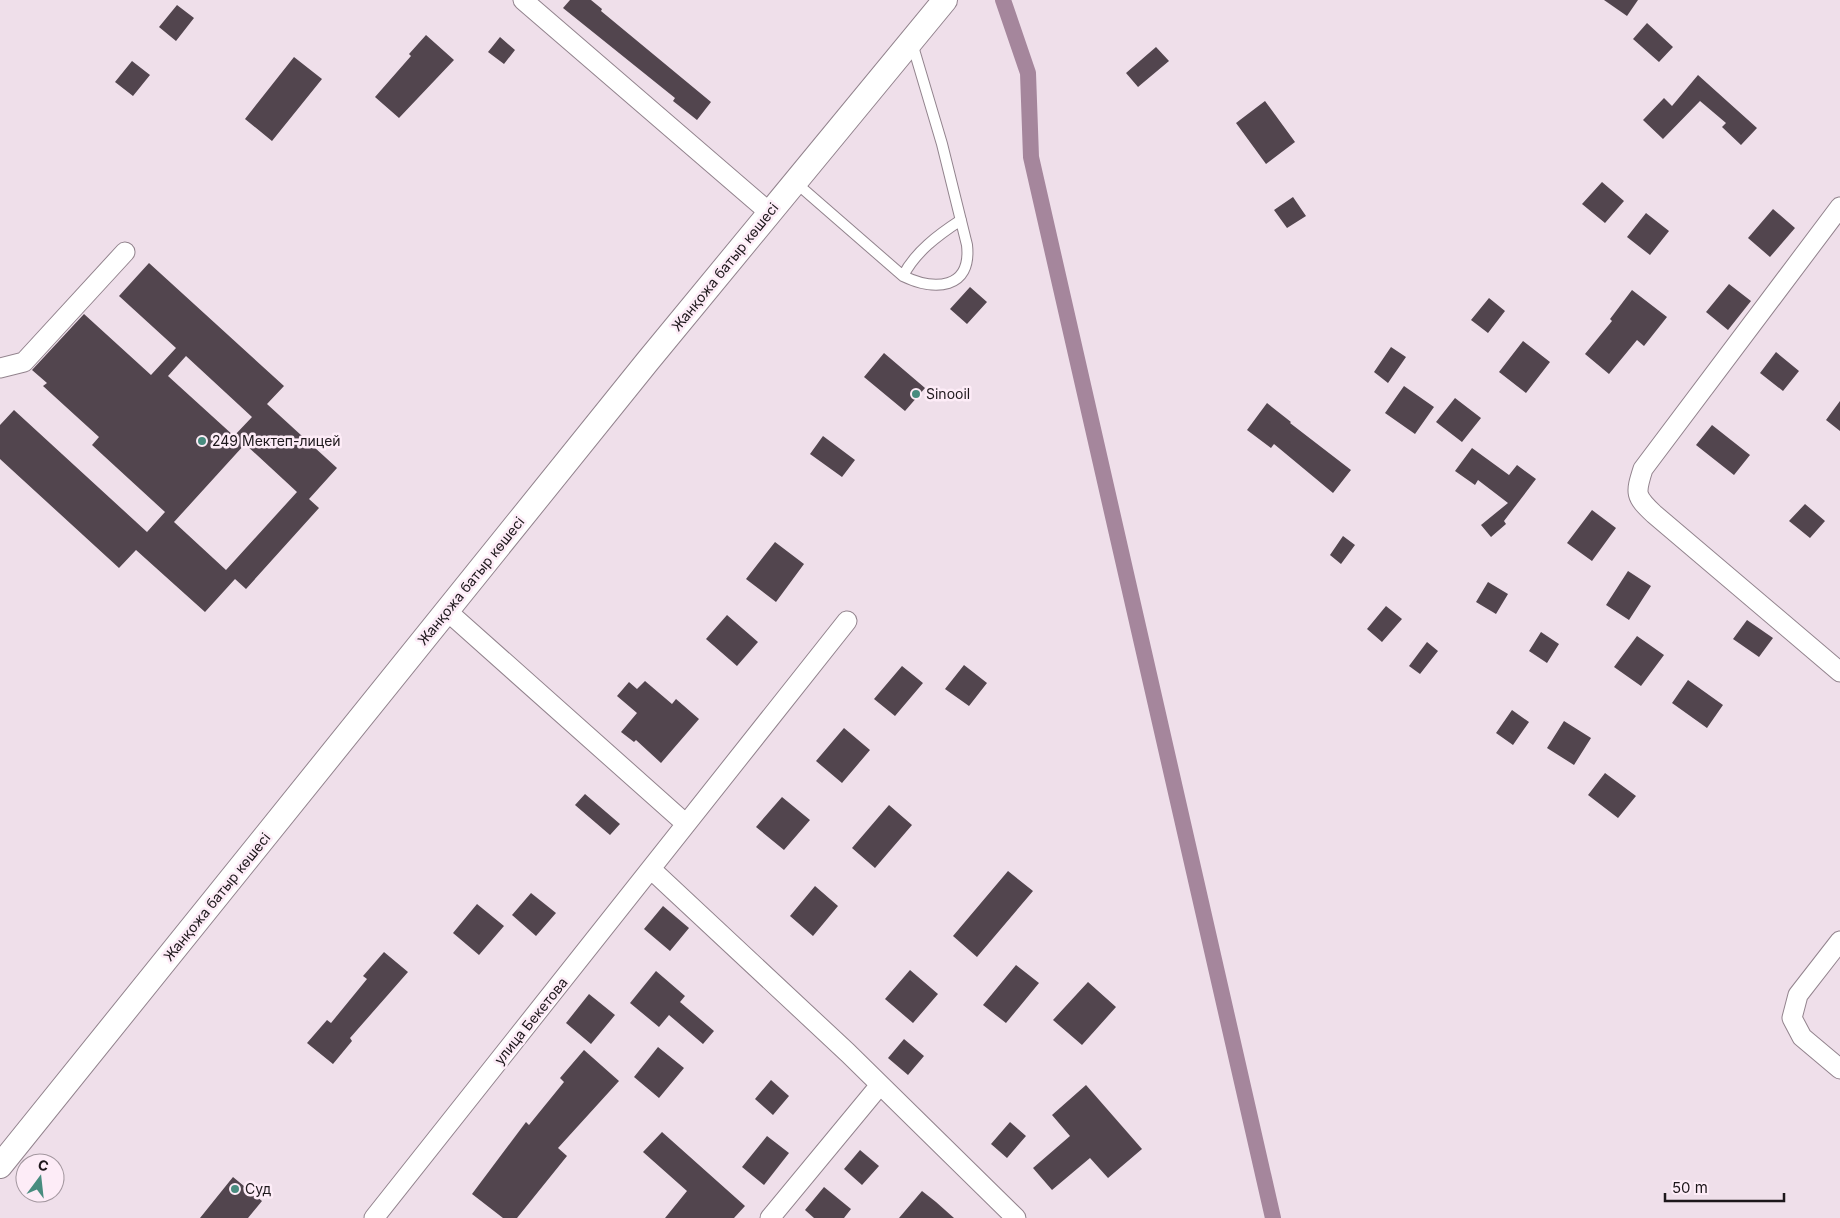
<svg xmlns="http://www.w3.org/2000/svg" width="1840" height="1218" font-family="Inter,sans-serif">
<style>
.lines{fill:none;stroke-linecap:round;stroke-linejoin:round}
.canal{stroke:#a5869c;stroke-width:16}
.building{fill:#52454e;fill-rule:evenodd}
.service-casing{stroke:#92838d;stroke-width:12}
.minor-casing{stroke:#92838d;stroke-width:21}
.tertiary-casing{stroke:#92838d;stroke-width:26}
.service{stroke:#fff;stroke-width:10}
.minor{stroke:#fff;stroke-width:19}
.tertiary{stroke:#fff;stroke-width:24}
.poi-dot{fill:#488c7f;stroke:#fdecf7;stroke-width:2}
.labels{text-anchor:middle;stroke-width:5;stroke-linejoin:round;paint-order:stroke}
.street-label{font-size:14px;fill:#1d171b;stroke:#fdecf7}
.poi-label{font-size:14px;fill:#1d171b;stroke:#fdecf7;text-anchor:start}
</style>
<rect width="100%" height="100%" fill="#efdfea"/>
<g class="lines">
<path class="canal" d="M1003,0l25,73 3,84 242,1061"/>
</g>
<path class="building" d="M570,0h21l11,9 -1,2 110,91 -14,18 -24,-19 2,-3 -112,-90z
M1604,0h34l-11,16z
M177,5l17,13 -18,23 -17,-14z
M1647,23l26,24 -14,15 -26,-23z
M426,35l28,25 -55,58 -24,-21 36,-41 -2,-2z
M500,37l15,13 -11,14 -16,-12z
M1156,47l13,14 -31,26 -12,-14z
M294,57l28,22 -50,62 -27,-22z
M132,61l18,14 -17,21 -18,-14z
M1698,75l59,53 -16,17 -19,-18 4,-4 -26,-22 -37,38 -20,-19 21,-22 8,8z
M1265,101l30,41 -29,22 -30,-41z
M1602,182l22,19 -19,22 -23,-19z
M1293,197l13,19 -19,12 -13,-18z
M1773,209l22,19 -25,29 -22,-19z
M1646,213l23,18 -19,24 -23,-18z
M149,263l135,123 -17,18 70,64 -28,31 10,9 -73,81 -11,-10 -30,33 -69,-62 -17,18 -119,-109v-34l14,-15 133,122 18,-20 -73,-67 7,-8 -56,-51 4,-3 -15,-13 52,-56 67,61 25,-27 -57,-52zM186,356l66,61 -18,19 -66,-60zM245,444l52,48 -71,78 -52,-48z
M1729,284l22,17 -23,29 -22,-18z
M970,287l17,15 -20,22 -17,-15z
M1632,290l35,27 -23,29 -7,-6 -28,34 -24,-20 27,-33 -2,-2z
M1489,298l16,13 -17,22 -17,-13z
M1523,341l27,21 -24,31 -27,-21z
M1391,347l15,10 -18,26 -14,-11z
M1776,352l23,19 -16,20 -23,-18z
M884,353l41,35 -20,23 -41,-34z
M1404,386l30,21 -19,27 -30,-21z
M1455,398l26,20 -19,24 -26,-20z
M1840,401v30l-14,-11z
M1267,403l24,19 -1,1 61,47 -18,23 -59,-49 -3,4 -24,-18z
M1712,425l38,30 -16,20 -38,-30z
M823,436l32,24 -13,17 -32,-23z
M1472,448l37,27 8,-10 19,14 -32,42 2,3 -15,13 -10,-12 27,-22 -30,-23 -3,5 -20,-14z
M1805,504l20,17 -15,17 -21,-17z
M1592,510l24,18 -24,33 -25,-18z
M1343,536l12,9 -14,19 -11,-9z
M775,542l29,22 -28,38 -30,-23z
M1628,571l23,15 -22,34 -23,-15z
M1488,582l20,12 -12,20 -20,-12z
M1386,606l16,13 -20,23 -15,-13z
M727,615l31,27 -21,24 -31,-27z
M1747,620l26,18 -14,19 -26,-18z
M1541,632l18,12 -12,19 -18,-12z
M1637,636l27,19 -23,31 -27,-19z
M1427,642l11,9 -18,23 -11,-8z
M964,665l23,18 -18,23 -24,-17z
M902,666l21,17 -28,33 -21,-17z
M1688,680l35,25 -16,23 -35,-25z
M645,681l27,23 4,-5 23,20 -38,44 -25,-23 -2,2 -13,-10 16,-19 -20,-17 12,-14 8,7z
M1512,710l17,12 -16,23 -17,-12z
M1564,721l27,17 -17,27 -27,-17z
M844,728l26,22 -28,33 -26,-22z
M1605,773l31,23 -18,22 -30,-23z
M585,794l35,30 -10,11 -35,-30z
M782,797l28,23 -26,30 -28,-23z
M889,805l23,20 -37,43 -23,-20z
M1008,871l25,20 -56,66 -24,-21z
M815,886l23,20 -25,30 -23,-20z
M531,893l25,20 -20,23 -24,-21z
M477,904l27,22 -25,29 -26,-22z
M663,906l26,22 -19,23 -26,-22z
M384,952l24,20 -58,66 2,3 -19,23 -26,-21 20,-23 4,3 36,-44 -4,-3z
M1016,965l23,18 -33,40 -23,-18z
M910,970l28,24 -25,29 -28,-24z
M656,971l29,25 -5,6 34,29 -11,13 -34,-29 -10,12 -29,-24z
M1088,982l28,25 -34,38 -29,-25z
M589,994l26,21 -24,29 -25,-21z
M904,1039l20,17 -16,19 -20,-17z
M658,1047l26,21 -25,30 -25,-21z
M584,1050l35,31 -61,67 9,8 -50,62h-14l-31,-24 54,-72 3,3 35,-43 -4,-4z
M771,1080l18,16 -16,19 -18,-16z
M1086,1085l56,64 -34,29 -18,-20 -38,32 -19,-22 37,-32 -18,-21z
M1010,1122l16,14 -19,22 -16,-14z
M662,1132l83,74 -11,12h-69l22,-27 -44,-39z
M767,1136l22,17 -25,32 -22,-18z
M860,1150l19,16 -17,19 -18,-16z
M233,1177l29,24 -14,17h-48z
M824,1187l27,22 -7,9h-30l-9,-8z
M922,1191l14,11 18,16h-55z"/>
<g class="lines">
<defs>
<path id="service" d="M795,182l108,94c31,15 69,14 64,-31l-25,-101 -30,-101
M903,276c12,-24 35,-41 58,-56"/>
<path id="minor" d="M523,0l247,213
M1840,207l-197,262c-8,25 -8,27 11,45l186,158
M0,368l24,-6 101,-110
M447,611l238,212
M652,870l196,183 168,165
M1840,941l-42,54 -6,23 10,19 38,32
M374,1218l473,-597
M770,1218l110,-133"/>
<path id="tertiary" d="M0,1166l647,-804 298,-362"/>
</defs>
<use href="#service" class="service-casing"/>
<use href="#minor" class="minor-casing"/>
<use href="#tertiary" class="tertiary-casing"/>
<use href="#service" class="service"/>
<use href="#minor" class="minor"/>
<use href="#tertiary" class="tertiary"/>
</g>
<g class="poi-dot">
<circle cx="916" cy="394" r="5"/>
<circle cx="202" cy="441" r="5"/>
<circle cx="235" cy="1189" r="5"/>
</g>
<g class="labels">
<g class="street-label">
<text transform="translate(725 267) rotate(-51)" y="5">Жанқожа батыр көшесі</text>
<text transform="translate(471 581) rotate(-51)" y="5">Жанқожа батыр көшесі</text>
<text transform="translate(217 897) rotate(-51)" y="5">Жанқожа батыр көшесі</text>
<text transform="translate(531 1021) rotate(-51)" y="5">улица Бекетова</text>
</g>
<g class="poi-label">
<text x="926" y="399">Sinooil</text>
<text x="212" y="446">249 Мектеп-лицей</text>
<text x="245" y="1194">Суд</text>
</g>
</g>
<g transform="translate(40 1178) rotate(15)"><circle r="24" fill="#fdecf7" stroke="#a3979f"/>
<path d="M0-4L9 19L0 12L-9 19Z" fill="#488c7f"/>
<text y="-8" font-size="14" font-weight="bold" text-anchor="middle" fill="#1d171b">С</text>
</g>
<path d="M1665 1193v8h119v-8" fill="none" stroke="#1d171b" stroke-width="2.5"/>
<text x="1672" y="1193" font-size="15" fill="#1d171b" stroke="#fdecf7" stroke-width="4" paint-order="stroke">50 m</text>
</svg>
